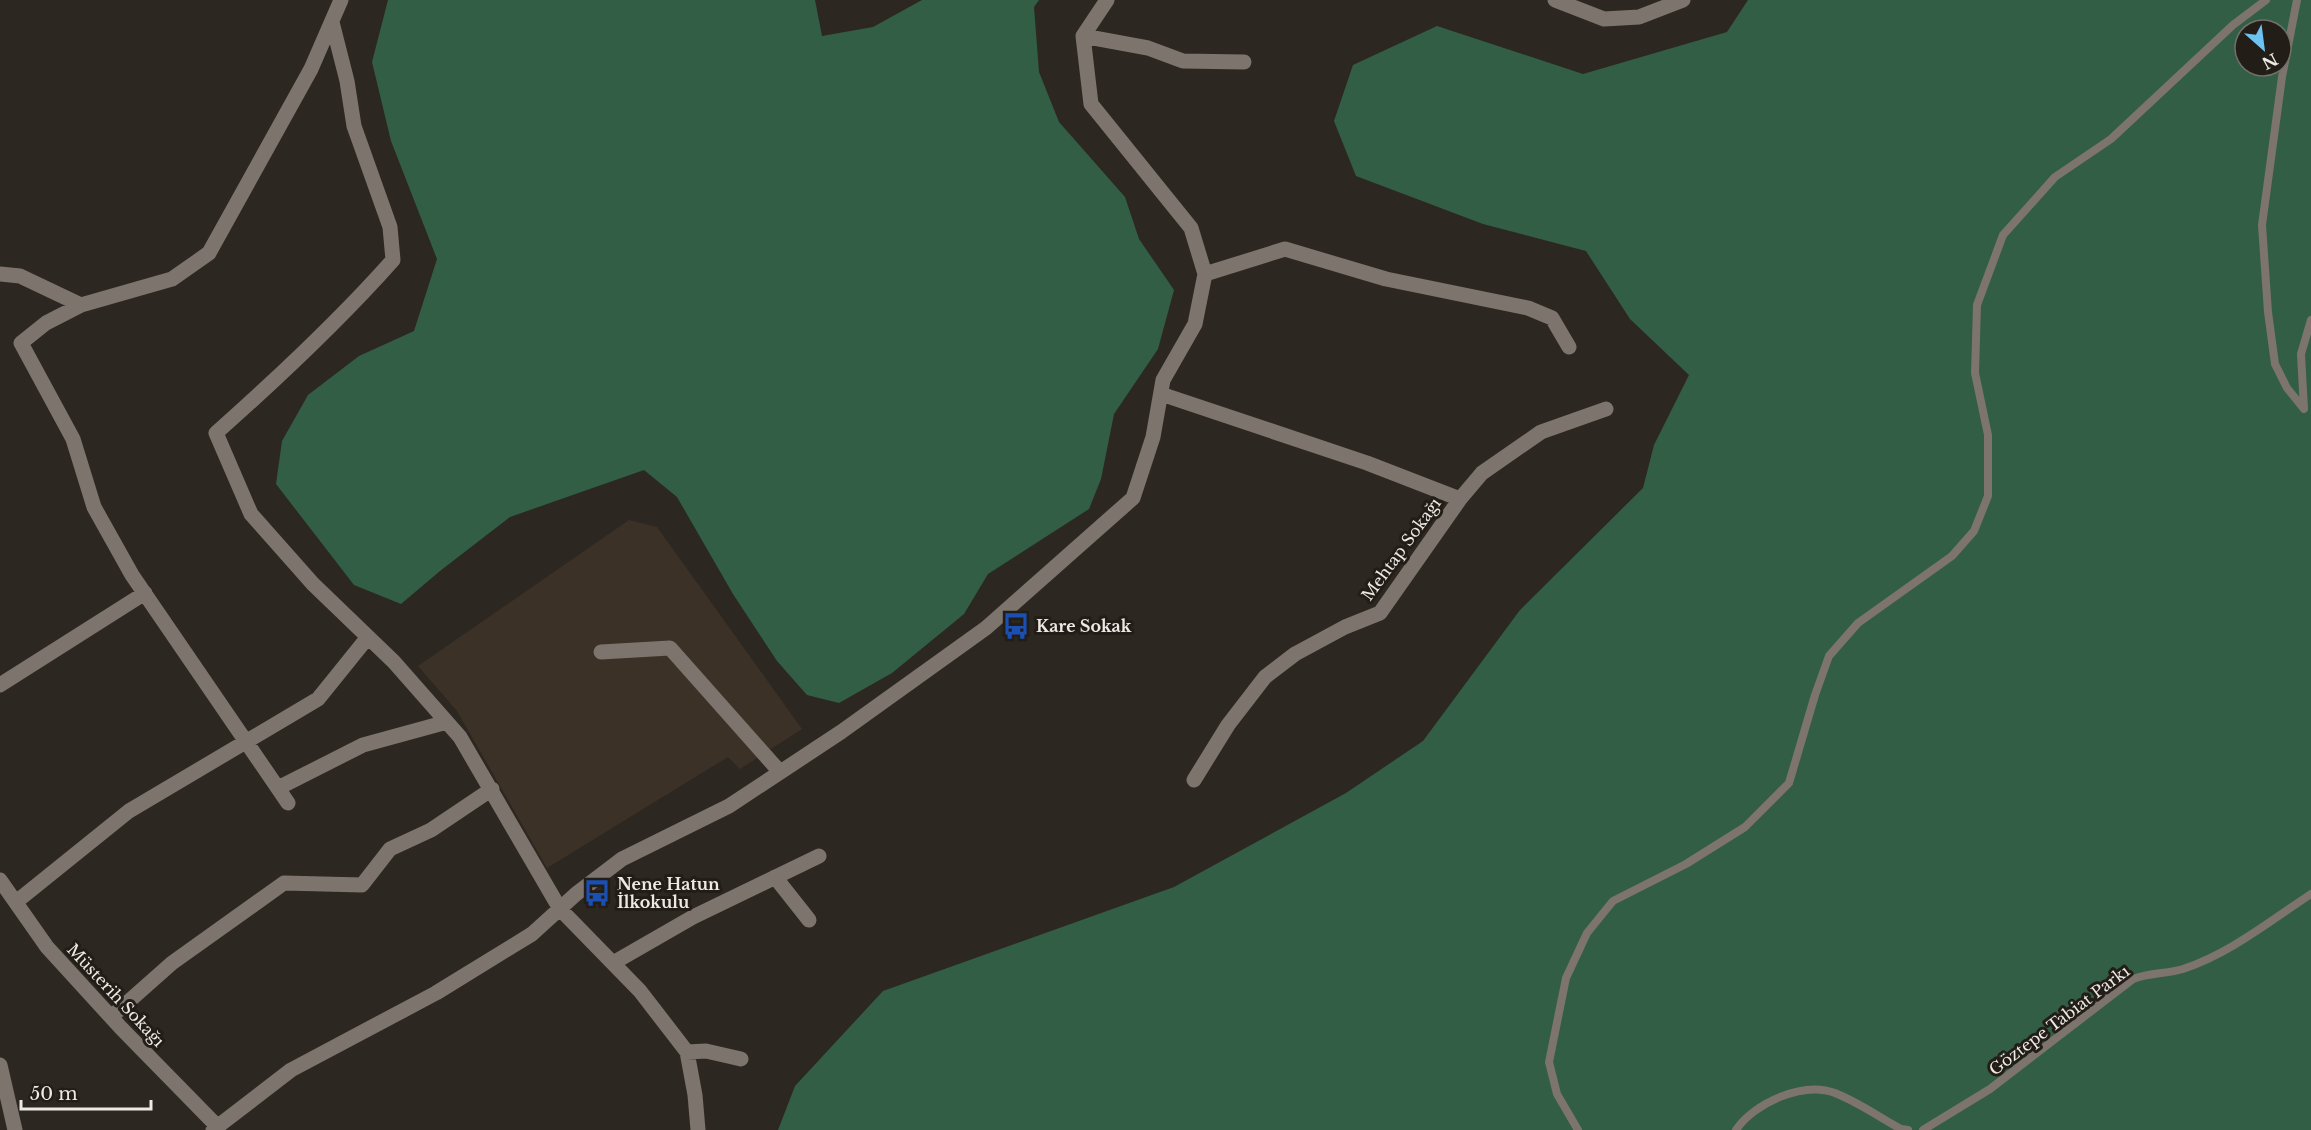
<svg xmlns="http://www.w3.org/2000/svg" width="2311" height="1130" font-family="'Libre Baskerville',serif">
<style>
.built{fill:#3c3127}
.forest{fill:#325e46;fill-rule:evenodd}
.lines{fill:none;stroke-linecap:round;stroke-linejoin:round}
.service{stroke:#7c746d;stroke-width:8}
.minor{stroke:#7c746d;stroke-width:15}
.labels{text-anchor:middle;stroke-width:6;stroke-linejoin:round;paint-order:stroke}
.street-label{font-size:16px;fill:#ede9e5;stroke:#231d18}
.poi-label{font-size:16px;font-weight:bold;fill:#ede9e5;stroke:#231d18;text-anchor:start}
</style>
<rect width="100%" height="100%" fill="#2d2721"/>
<path class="built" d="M629,520l28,7 145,202 -62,40 -12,-12 -181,111 -90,-157 -39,-45z"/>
<path class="forest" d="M388,0h427l7,36 51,-9 49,-27h117l-5,7 5,65 20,50 66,75 14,42 35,51 -16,59 -44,65 -13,65 -12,30 -101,65 -24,40 -72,59 -53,30 -32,-8 -30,-34 -44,-67 -56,-97 -33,-27 -134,47 -70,54 -39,33 -47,-19 -78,-101 6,-43 26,-46 51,-39 55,-25 23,-72 -46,-118 -19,-79z
M1748,0h563v1130h-1533l17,-44 88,-95 291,-104 172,-94 77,-52 97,-131 123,-122 11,-43 35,-70 -59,-56 -44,-68 -103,-27 -127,-48 -22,-55 19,-56 84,-39 146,48 144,-42zM2245,30h36v36h-36z"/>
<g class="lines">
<path class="service" d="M2297,0l-15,77 -20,148 6,87 7,52 12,24 17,21 -3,-55 10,-34
M1578,1130l-21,-36 -8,-32 17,-84 21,-45 26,-32 73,-37 59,-37 44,-44 26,-88 14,-39 29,-33 94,-67 22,-25 14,-35v-61l-13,-62 2,-68 26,-70 52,-58 56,-38 122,-114 33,-25
M1736,1130c18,-27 67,-49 99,-37 23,9 44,24 66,36l7,1
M1923,1130l67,-41 143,-110c17,-7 34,-5 50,-10 46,-15 87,-48 128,-75"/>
<path class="minor" d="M1555,0l49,19 35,-2 44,-17
M332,22l15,59 7,45 36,101 3,33c-55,62 -115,118 -177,173l35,81 62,70 81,78 66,75 100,172 80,82 47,61 8,43 3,35
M1083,36l65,12 35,13 61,1
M0,274l20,2 61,29 91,-26 37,-26 102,-184 30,-69
M1205,274l80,-25 101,30 142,29 24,10 17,29
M81,305l-35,18 -25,20 52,96 21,68 38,68 156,228
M1161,394l206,69 93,36
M601,652l69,-4 110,124
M0,685l145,-92
M1194,780l34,-55 37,-48 30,-23 50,-27 35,-14 80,-114 22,-26 59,-41 65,-23
M278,788l85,-43 84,-23
M775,877l34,43
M0,880l47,67 74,81 96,98
M16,902l113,-91 189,-112 50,-62
M613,963l80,-46 126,-61
M111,1017l61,-54 112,-80 78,2 28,-36 41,-19 61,-41
M687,1052l19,-1 35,8
M0,1065l15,65
M213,1130l78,-60 145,-77 96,-59 44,-40 46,-35 107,-53 112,-74 145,-104 147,-130 20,-61 10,-57 32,-56 10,-50 -14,-46 -100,-124 -8,-68 24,-36"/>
</g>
<defs>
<symbol id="bus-bare" viewBox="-9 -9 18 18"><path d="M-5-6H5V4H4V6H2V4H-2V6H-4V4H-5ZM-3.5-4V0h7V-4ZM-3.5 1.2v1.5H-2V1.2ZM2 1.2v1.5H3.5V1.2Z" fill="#1a4fb4" stroke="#231d18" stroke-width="2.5" paint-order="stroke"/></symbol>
</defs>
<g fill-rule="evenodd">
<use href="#bus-bare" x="997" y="607" width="38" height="38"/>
<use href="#bus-bare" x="578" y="874" width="38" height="38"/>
</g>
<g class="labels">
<g class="street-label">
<text transform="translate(1401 549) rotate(-54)" y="6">Mehtap Sokağı</text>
<text transform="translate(116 995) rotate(47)" y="6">Müsterih Sokağı</text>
<text transform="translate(2059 1020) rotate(-37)" y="6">Göztepe Tabiat Parkı</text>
</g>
<g class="poi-label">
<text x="1036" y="632">Kare Sokak</text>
<text x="617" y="890">Nene Hatun<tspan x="617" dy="18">İlkokulu</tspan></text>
</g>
</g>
<g transform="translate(2263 48) rotate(152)"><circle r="28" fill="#231d18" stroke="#746f6a" stroke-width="1.5"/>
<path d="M0-4.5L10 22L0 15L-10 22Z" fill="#6cc3f2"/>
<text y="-9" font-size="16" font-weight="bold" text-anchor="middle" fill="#ede9e5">N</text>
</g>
<path d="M21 1100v9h130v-9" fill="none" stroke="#ede9e5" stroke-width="3"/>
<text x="30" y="1100" font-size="18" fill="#ede9e5" stroke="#231d18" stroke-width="4.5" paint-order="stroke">50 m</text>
</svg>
